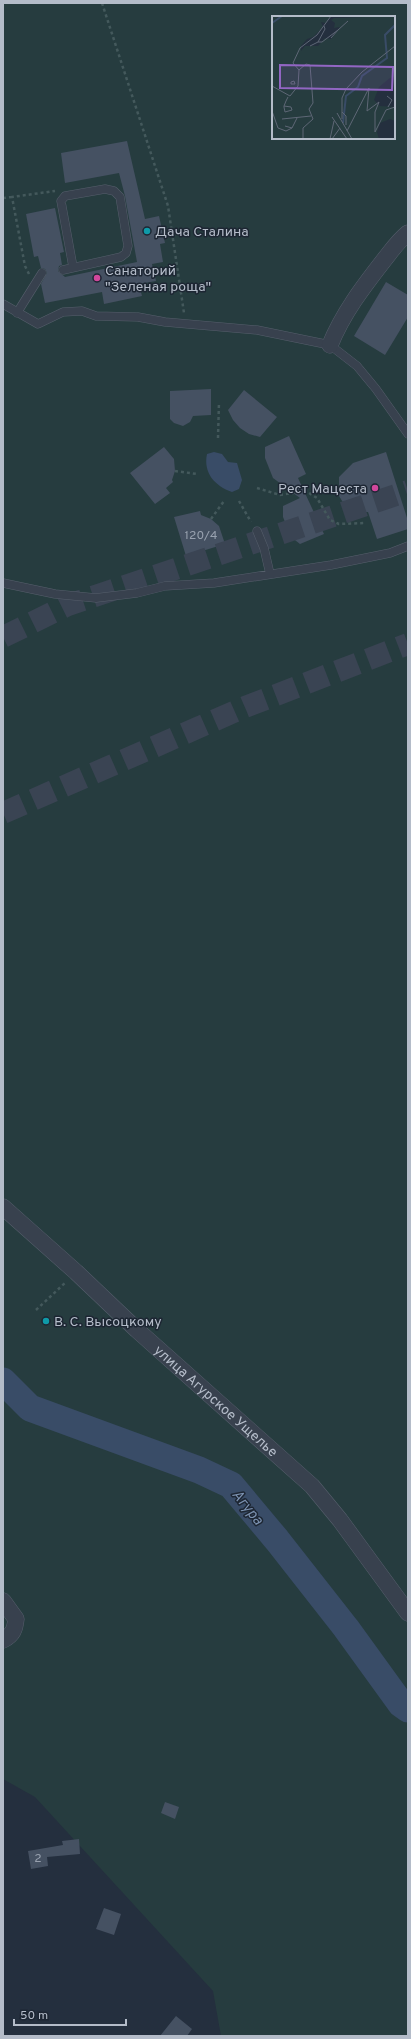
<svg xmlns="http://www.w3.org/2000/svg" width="411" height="2039" font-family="Overpass,sans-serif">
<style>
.green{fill:#263c3f;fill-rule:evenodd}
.water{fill:#394c67}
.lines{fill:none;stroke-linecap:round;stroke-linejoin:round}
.river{stroke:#394c67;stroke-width:27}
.building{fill:#455162}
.highway-tunnel{stroke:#3a4453;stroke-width:22;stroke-dasharray:22 11;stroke-linecap:butt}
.lane-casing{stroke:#565f6c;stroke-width:9}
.street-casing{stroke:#565f6c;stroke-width:17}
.path{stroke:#44595c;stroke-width:2.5;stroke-dasharray:3 3;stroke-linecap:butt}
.lane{stroke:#38414e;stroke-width:8}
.street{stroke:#38414e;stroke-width:16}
.culture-dot{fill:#0f9aa8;stroke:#1d2633;stroke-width:1.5}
.hotel-dot{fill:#d1479c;stroke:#1d2633;stroke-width:1.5}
.labels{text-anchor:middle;stroke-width:3;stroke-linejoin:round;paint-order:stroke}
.number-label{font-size:12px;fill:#98a1af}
.poi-label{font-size:14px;fill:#b4bcc9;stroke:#1d2633;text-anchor:start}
.street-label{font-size:14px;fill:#b4bcc9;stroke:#1d2633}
.water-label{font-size:15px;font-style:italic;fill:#7c92b1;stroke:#1d2633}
.inset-river{fill:none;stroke:#394c67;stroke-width:2}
.inset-road{fill:none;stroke:#5e6776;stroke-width:1}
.view{fill:#9266c3;fill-opacity:0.15;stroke:#9266c3;stroke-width:2}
.inset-edge{fill:none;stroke:#b4bcc9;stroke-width:2}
</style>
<rect width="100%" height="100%" fill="#242f3e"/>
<path class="green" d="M3,3h405v2033h-187l-8,-45 -178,-194 -32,-18zM273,17h121v121h-121z"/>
<path class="water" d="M214,452l8,2 6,8 9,1 5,17 -3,9 -7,3c-17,-6 -29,-19 -25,-38z"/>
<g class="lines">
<path class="river" d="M3,1381l27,27 169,62 32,15 46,55 69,88 55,76 7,5"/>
</g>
<path class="building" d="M127,141l18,78 14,-3 6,27 -5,1 3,18 -11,2 4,17 -17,3 3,12 -38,8 -2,-12 -57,11 -4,-19 6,-11 -2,-4 -4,-1 -3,-12 -4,1 -8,-43 29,-6 9,44 -4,1 2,12 -3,1 -1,5 7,6 72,-15 -12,-66 -6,-23 -54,10 -4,-30z
M386,282l22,13v22l-23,38 -31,-19z
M211,389v26l-18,1 -3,6 -7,4 -9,-3 -4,-4v-28z
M244,390l33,27 -17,20 -11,-3 -9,-6 -7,-8 -5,-10z
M289,436l17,38 -8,4 26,56 -24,10 -9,-7 -8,-20v-11l17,-8 -27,-20 -8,-20v-11z
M164,447l10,12 1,12 -3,9 1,2 -7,6 4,5 -15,11 -25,-31z
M386,452l22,69v8l-31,10 -9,-27h-19l-10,-16v-19l14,-14z
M200,511l1,4 10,4 8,7 6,18 -39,12 -12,-39z
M165,1802l14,5 -4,12 -14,-6z
M79,1839l1,15 -33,3 1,9 -17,3 -3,-18 35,-6 -1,-4z
M104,1908l17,6 -7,21 -18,-6z
M176,2016l16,13 -5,7h-27z"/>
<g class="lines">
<path class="highway-tunnel" d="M3,637l65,-32 340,-114
M3,813l242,-106 163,-63"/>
<defs>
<path id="lane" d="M63,270l58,-13 5,-4 2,-7 -8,-49 -6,-6 -9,-2 -40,7 -4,5 12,66
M3,304l35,20 25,-12 19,-1 14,5 42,1 27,5 92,8 73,15 27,21 19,23 32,45
M17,313l25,-40
M257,531l7,17 6,26
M3,583l52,11 41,4 41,-5 28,-7 49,-3 117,-18 59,-12 18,-7"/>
<g id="street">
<path d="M330,345c13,-32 33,-58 54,-85 8,-10 14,-19 24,-27"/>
<path id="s1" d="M3,1207l73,65 61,58 175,156 28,34 68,93"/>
<path d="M3,1601l13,18c-1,10 -3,16 -13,21"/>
</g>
</defs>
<use href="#lane" class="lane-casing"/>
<use href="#street" class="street-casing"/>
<path class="path" d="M102,3l66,203 16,107
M3,198l9,-1
M29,274l-4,-8 -13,-69 43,-6
M218,438l1,-36
M175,471l22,3
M257,488l23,7 26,-4 11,7 13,22 9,4 25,-1
M239,501l12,21
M211,519l13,-18
M36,1310l30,-28"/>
<use href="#lane" class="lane"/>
<use href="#street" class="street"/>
</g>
<g class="culture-dot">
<circle cx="147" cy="231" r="4"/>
<circle cx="46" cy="1321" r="4"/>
</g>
<g class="hotel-dot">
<circle cx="97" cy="278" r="4"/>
<circle cx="375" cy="488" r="4"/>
</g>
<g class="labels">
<g class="number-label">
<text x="201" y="539">120/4</text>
<text x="38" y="1862">2</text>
</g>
<g class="poi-label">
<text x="155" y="236">Дача Сталина</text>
<text x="105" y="275">Санаторий<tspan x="105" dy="16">"Зеленая роща"</tspan></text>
<text x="367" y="493" text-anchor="end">Рест Мацеста</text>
<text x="54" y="1326">В. С. Высоцкому</text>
</g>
<g class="street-label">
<text dy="5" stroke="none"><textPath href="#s1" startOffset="288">улица Агурское Ущелье</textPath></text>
</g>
<g class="water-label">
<text transform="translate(248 1507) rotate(51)" y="5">Агура</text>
</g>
</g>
<g transform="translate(272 16)">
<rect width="123" height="123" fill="#242f3e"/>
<path d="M0,0h59l-5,7 -5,-1 2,5 -10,10 -6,2 -6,7v5l4,-5h13l7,-8 6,1 9,-12 -6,1 1,-5 -4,-3 3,-2 61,-2v61l-5,1 -11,9 -5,13 6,6 15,1v14l-5,-2 -10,4 -3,9 2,7h-107z" fill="#263c3f"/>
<path class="inset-river" d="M0,7l10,-7M71,107l3,-27 12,-9 4,-11 25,-18 -2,-23 10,-10"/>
<path class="inset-road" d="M66,14l10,-9M46,26h4l16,-12 -7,8M38,30l8,-4 7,-13 -1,-3M27,54l-6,-7 7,-15 17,-13 14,-19M23,68h-4v-2l3,-1 1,3M0,70l18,10 8,-10 1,-16 7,-6 4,1 3,38 -4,6 4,10 -10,9v11M115,80l5,4 -4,7M12,90l7,1 1,3 -7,2 -1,-5v-1l2,-5 2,-4M0,95l6,17 8,3 6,-3M70,96l4,4v9M65,97l15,26M60,101l15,22M10,103l29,-3M70,103v-21l4,-9 16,-17 33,-26M13,110l7,2 5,-10M75,115l22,-43 -2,23 12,-9 -4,10v20l11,-22 9,-3M58,123l4,-18M60,123l8,-11"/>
<path class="view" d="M8,49l113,2 -1,23 -112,-2z"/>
<rect width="123" height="123" class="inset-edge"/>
</g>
<rect width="411" height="2039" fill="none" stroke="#b4bcc9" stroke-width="8"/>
<path d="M14 2019v6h112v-6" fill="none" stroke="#b4bcc9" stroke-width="2"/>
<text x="20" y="2019" font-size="12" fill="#b4bcc9" stroke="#1d2633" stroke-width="3" paint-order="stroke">50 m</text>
</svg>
